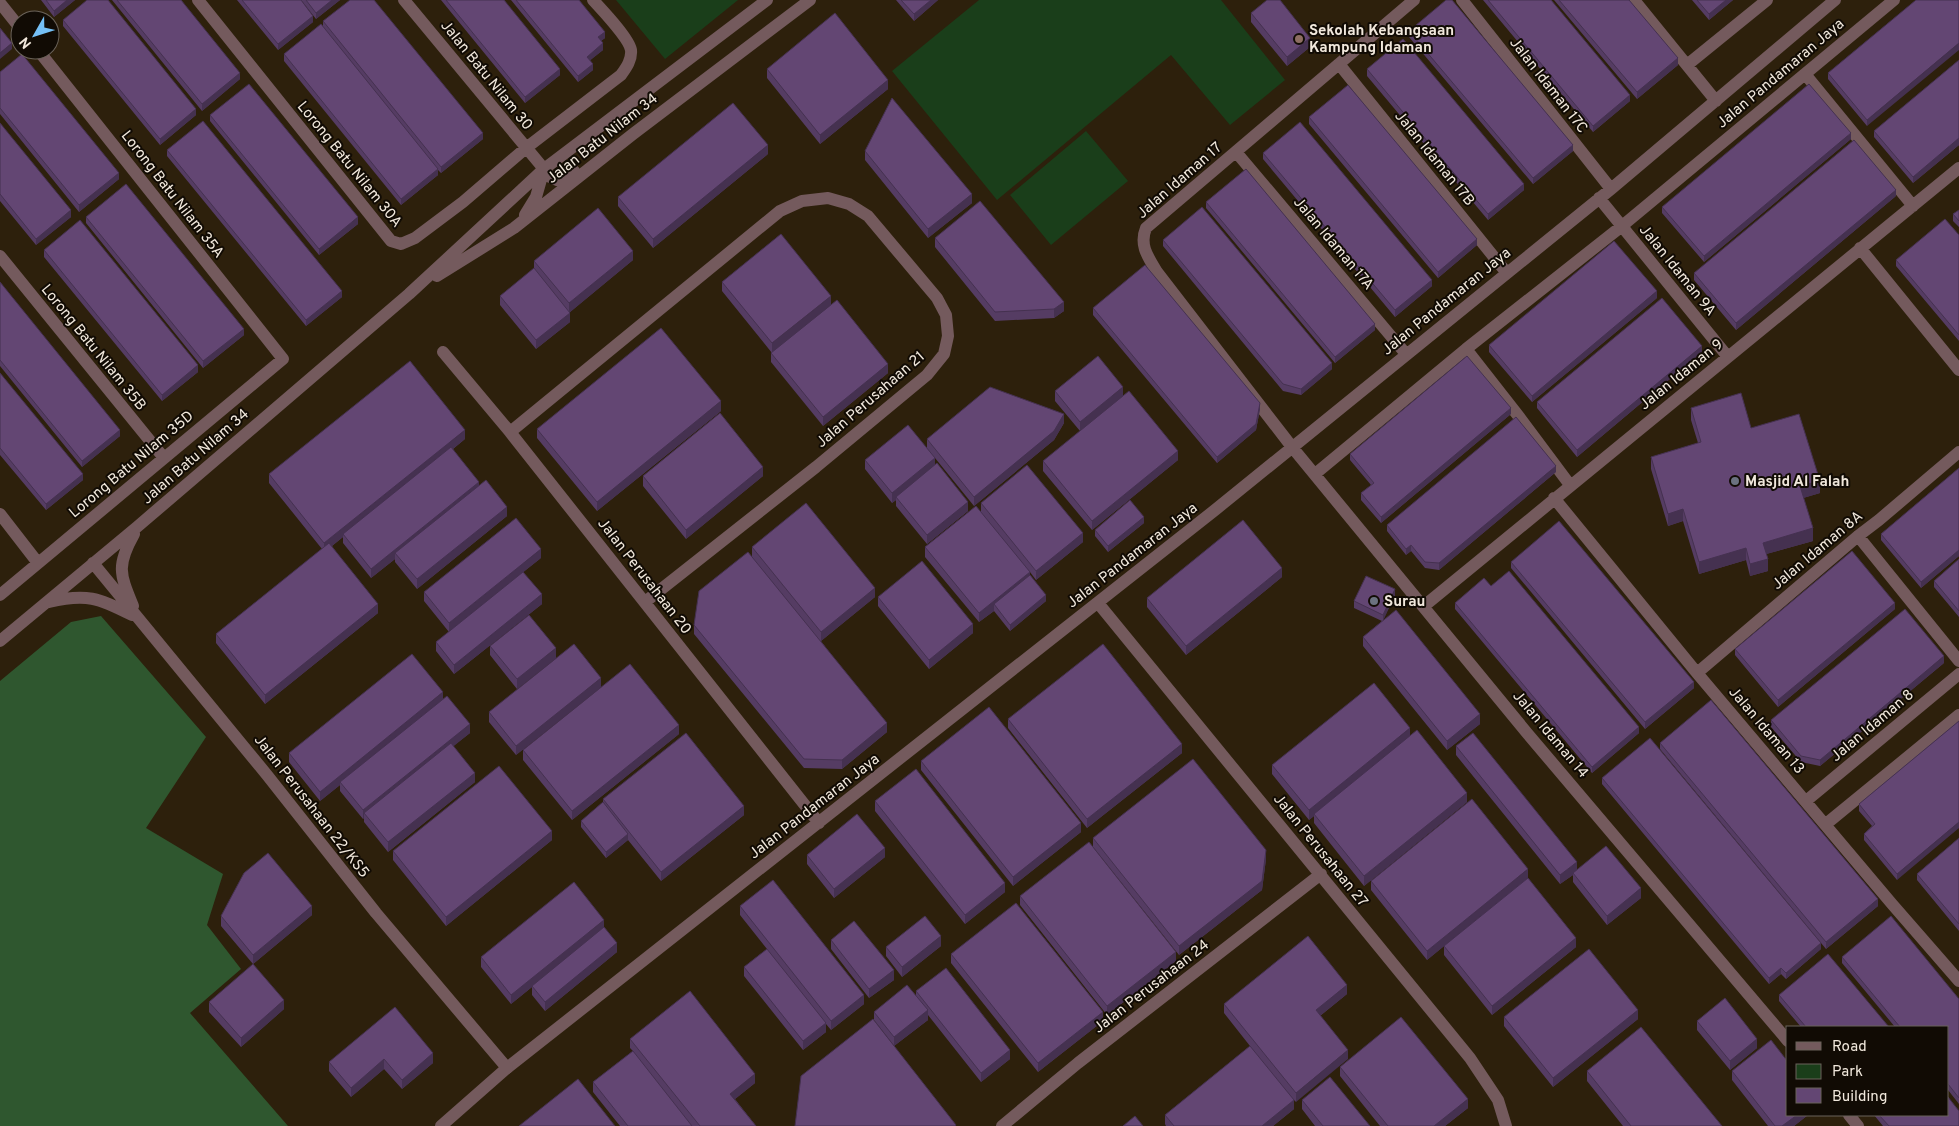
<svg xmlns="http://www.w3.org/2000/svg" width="1959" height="1126" font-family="Overpass,sans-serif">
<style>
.green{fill:#1a3e1a}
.forest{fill:#2f572f}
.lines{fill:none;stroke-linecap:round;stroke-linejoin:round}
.minor{stroke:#745a5d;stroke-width:12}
.tertiary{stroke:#745a5d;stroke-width:12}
.wall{fill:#553c63}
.shaded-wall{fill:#453150}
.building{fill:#634673;stroke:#453150}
.education-dot{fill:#8d6e63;stroke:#110b04;stroke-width:2}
.worship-dot{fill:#6b7280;stroke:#110b04;stroke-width:2}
.labels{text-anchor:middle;stroke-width:4;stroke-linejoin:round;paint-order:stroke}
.poi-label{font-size:15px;font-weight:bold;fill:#f1e8dc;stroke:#110b04;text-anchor:start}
.street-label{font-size:15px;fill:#f1e8dc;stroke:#110b04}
</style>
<rect width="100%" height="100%" fill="#2d200c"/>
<path class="green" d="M616,0h122l-73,59z
M979,0h242l64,80 -55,45 -59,-70 -174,145 -105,-129z
M1086,131l42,50 -77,64 -41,-50z"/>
<path class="forest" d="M101,616l105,121 -60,91 77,46 -16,51 34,44 -51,44 98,113h-288v-445l71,-59z"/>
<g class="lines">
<path class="minor" d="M198,0l193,241 10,3 14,-6 48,-36 63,-54 95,-73c5,-7 11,-15 10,-25 -2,-12 -29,-40 -38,-50
M404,0l140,169
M1414,0l-268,228c-7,17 2,29 11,44l135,175 235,286 261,308
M1462,0l149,189
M1634,0l82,101
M0,3l20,25
M1339,64l167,208
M1687,65l80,-65
M1805,74l108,132
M1236,152l170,202
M1599,198l129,159
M1860,248l99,122
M0,256l164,202
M1466,349l54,69 50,67
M443,352l67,80 309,391
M510,432l270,-221 22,-10 26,-3 21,6 19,12 69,82 9,17 2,21 -4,18 -17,21 -111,92 -171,135
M1315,474l151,-125 156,-123 272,-226
M1554,498l143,175 195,231 67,77
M0,514l38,49
M1858,536l101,125
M0,595l283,-236 -245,-309
M1098,603l372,455 28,42 8,26
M1424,606l535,-438
M1697,673l161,-137 21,-16 80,-68
M1806,801l153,-127
M1826,824l133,-109
M507,1068l708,-558 396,-321 224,-189
M1849,1115l9,11
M1002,1126l76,-63 243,-189"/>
<path class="tertiary" d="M544,169l6,8 7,3 9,-3 8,-6
M525,215l11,-18 8,-28
M437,276l77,-48 119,-94 177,-134
M93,563l174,212 109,138 131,155 -66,58
M49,602c37,-9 50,-4 83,13
M133,606c-13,-32 -17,-40 1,-72
M0,641l137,-114 272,-233 135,-125 223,-169"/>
</g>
<path class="wall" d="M41,0h34l-21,17z
M112,0h69l59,79 -38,32z
M237,0h64l12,22 -35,28z
M301,0h39l-24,19z
M441,0h63l56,75 -35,28z
M511,0h68l26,38 -4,3 2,9 -13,10 3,10 -15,12z
M896,0h42l-24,21z
M1483,0h68l79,101 -37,31z
M1554,0h75l49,65 -41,34z
M1692,0h41l-24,20z
M1916,0l-49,126 -39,-47v-6z
M1251,13l59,34 -23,19 -36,-44z
M63,20l133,95 -36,30 -97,-119z
M323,21l160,118 -42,34 -3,-3v5l-37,30 -117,-144v-7l39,-27z
M1409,31l164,120 -40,33 -124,-147z
M1959,60v85l-46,38 -39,-46v-6z
M767,69l121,20 -68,55 -53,-66z
M1367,69l157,121 -36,30 -121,-144z
M0,72l119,107 -40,33 -79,-98z
M210,115l148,109 -39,31 -109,-134z
M1309,117l168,128 -39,33 -129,-154z
M0,123l71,94 -35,28 -36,-44z
M1851,139l-147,123 -42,-49v-6z
M167,150l175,147 -36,29 -139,-170z
M865,151l107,52 -44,35 -63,-78z
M1263,153l169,133 -37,31 -132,-158z
M768,154l-115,94 -35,-42v-9z
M1896,196l-160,134 -42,-50v-7z
M1206,202l169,128 -40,33 -129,-155z
M1959,210v17l-6,-6v-7z
M86,217l158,118 -41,33 -117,-145z
M781,234l-9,119 -50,-62v-9z
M1959,235v106l-63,-75v-6z
M935,238l129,73 -10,7 -59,3 -60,-74z
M1163,240l169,129 -31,26 -18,-4 -120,-145z
M44,250l154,122 -36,29 -118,-144z
M633,260l-63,52v10l-34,27 -36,-44v-9l34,-27v-8z
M0,282l120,154 -38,31 -82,-101z
M1657,298l-125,104 -43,-50v-7z
M1093,308l167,101 -4,21 -39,33 -124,-148z
M1702,352l-125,105 -40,-49v-6z
M771,353l117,20 -65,53 -52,-64z
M0,373l83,107 -37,30 -46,-55z
M1055,391l68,5 -43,35 -25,-30z
M1691,408l60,20 69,65 -17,5 10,43 -47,13 2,17 -18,5 -4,-16 -47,14 -16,-53 -15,5 -17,-57v-12l47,-14 -7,-23z
M721,411l-124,100 -60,-73v-9z
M1511,414l-130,109 -20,-23v-7l10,-8 -21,-25v-6z
M1064,423l-10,17 -80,66 -39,-48v7l33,46 -41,33 -31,-38v-6l-4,3 -27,-34v-9l62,-12v-9z
M465,439l-12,10 26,36 28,31 -90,73 -22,-27v-3l-24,19 -28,-35v-6l-11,9 46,67 -113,91 -49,-61v-9l106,-85 -53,-66v-9z
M1178,460l-86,70 -49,-59v-10z
M1959,468v88l-38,32 -40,-48v-6z
M1556,472l-117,98 -14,-2 -14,-17 -5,4 -19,-24v-6z
M643,476h120l-77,63 -43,-53z
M981,503l102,39 -47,38 -6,-8v3l16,26 -36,30 -16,-20 -15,11 -54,-65v-10l56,-35z
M1144,523l-36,29 -13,-16v-6z
M752,547l123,50 -54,44 66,91 -45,37 -38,-1 -110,-134v-9l58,-69z
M541,558l-18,14 19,32 -88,70 -18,-23v-9l13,-10 -25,-31v-9z
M1959,559v58l-25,-30v-6z
M1511,562l183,126 -49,41 -134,-161z
M1282,577l-96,78 -39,-48v-9z
M1491,586l148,147 -47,40 -137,-164v-6z
M1395,595l-12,25 97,104 -33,26 -84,-104v-9l19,-16 -28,-13v-7z
M878,597l95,36 -44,36 -51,-63z
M1895,609l-117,98 -43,-52v-6z
M490,646l66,12 -39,31 -27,-34z
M1944,663l-124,103 -19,-4 -30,-35v-7z
M601,687l-85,68 -27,-33v-10z
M443,699l27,34 -17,13 22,36 -87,70 -24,-30v-4l-1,1 -23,-28v-6l-20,16 -31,-39v-9z
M1008,719l174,34 -95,75 -79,-100z
M1959,721l-62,159 -33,-40v-6l8,-8 -13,-15v-7z
M679,734l-107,86 -49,-60v-10z
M1410,736l57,66 -103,84 -50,-63v-7l-5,4 -37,-46v-9z
M1660,743l218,163 -52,43 -166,-200z
M1456,746l121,123 64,29 -34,27 -34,-43v-7l-13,9 -104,-129z
M921,761l160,71 -68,54 -92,-116z
M1602,778l219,171 -35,30 -5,-5 -12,10 -167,-200z
M603,799l141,16 -83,66 -33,-41 -22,18 -25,-31v-6l22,-19z
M875,801l130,91 -40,32 -90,-113z
M1093,838l173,21 -4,31 -83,65 -86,-108z
M1959,838v93l-42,-51v-6z
M552,840l-106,86 -53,-66v-9z
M807,855l78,2 -51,41 -27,-34z
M1528,878l48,69 -84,68 -48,-60v-9l-17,14 -56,-70v-9z
M1020,896l156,65 -69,54 -87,-110z
M740,906l124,98 -33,26 -5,-6v8l-23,18 -59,-74v-9l23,-18 -27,-34z
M312,915l-59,49 -32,-38v-10z
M604,928l13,24 -72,59 -13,-16v-8l-21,17 -30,-37v-10z
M831,940l63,40 -25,18 -38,-49z
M941,946l-39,31 -16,-21v-9z
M951,954l152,67 -65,51 -87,-109z
M1842,957l117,42v105l-11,-14v-63h-53l-53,-64z
M916,991l94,68 -29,23 -53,-67v5l-34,26 62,80 -82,-106v-8l42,-16z
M1347,994l-27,22 -24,86 -2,-2v9l-21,17h-107l-1,-2v-9l85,-69 -26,-33v-9z
M1779,995l110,32h-88l-22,-26z
M209,1002l75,7 -43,38 -32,-35z
M1504,1017l134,2 -85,68 -49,-61z
M1697,1021l60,27 -27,22 -33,-40z
M630,1039l125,44 -20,16 21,27h-136l-27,-34v-10l40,-31 -3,-3z
M433,1053v10l-31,26 -18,-20 -33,28 -22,-26v-9z
M1340,1067l128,41 -23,18h-65l-40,-50z
M1587,1071l135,55h-99l-36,-45z
M1732,1071l76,44 -14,11h-26l-36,-46z
M1302,1100l68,26h-55l-13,-17z
M1874,1115h74l11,11h-76z"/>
<path class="shaded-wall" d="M67,0h8l-21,17v-6z
M332,0h8l-24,19v-6z
M931,0h7l-24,21v-7z
M1726,0h7l-24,20v-6z
M313,16v6l-35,28v-6z
M605,32v6l-7,5v-6z
M1310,38v9l-23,19v-9z
M12,43v6l-12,10v-6z
M603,43v7l-16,13v-6z
M1959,43v7l-92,76v-6z
M1678,58v7l-41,34v-7z
M593,64v6l-15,12v-6z
M560,69v6l-35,28v-6z
M240,73v6l-38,32v-7z
M888,80v9l-68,55v-9z
M1630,95v6l-37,31v-6z
M196,109v6l-36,30v-6z
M483,133v6l-42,34v-6z
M1851,133v6l-147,123v-6z
M1959,138v7l-46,38v-6z
M768,145v9l-115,94v-9z
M1573,145v6l-40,33v-6z
M438,169v6l-37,30v-6z
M119,173v6l-40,33v-7z
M1524,184v6l-36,30v-6z
M1896,190v6l-160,134v-7z
M972,194v9l-44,35v-9z
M71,210v7l-35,28v-6z
M358,217v7l-39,31v-6z
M1477,239v6l-39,33v-6z
M633,251v9l-64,53v-10z
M1432,280v6l-37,31v-7z
M342,291v6l-36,29v-6z
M1657,291v7l-125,104v-6z
M831,296v9l-59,48v-10z
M1064,302v9l-10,7v-9z
M570,313v9l-34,27v-9z
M1375,324v6l-40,33v-6z
M244,329v6l-41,33v-7z
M1702,346v6l-125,105v-7z
M1332,363v6l-31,26v-6z
M888,364v9l-65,53v-9z
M198,365v7l-36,29v-6z
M1123,387v9l-43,35v-9z
M721,401v10l-124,100v-9z
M1260,403v6l-4,21 -39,33v-6z
M1511,408v6l-130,109v-6z
M1064,414v9l-10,17 -80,66v-9z
M120,430v6l-38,31v-6z
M465,430v9l-121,97 -1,-2v3l-19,15v-9z
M1178,451v9l-86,70v-9z
M935,458v9l-39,30v3l-4,3v-10z
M1556,466v6l-117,98v-7z
M763,467v9l-77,63v-9z
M83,474v6l-37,30v-6z
M1820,481v12l-20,6v-13z
M479,482v9l-84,62v6l-24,19v-9z
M968,502v9l-41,33v-9z
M507,507v9l-90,73v-10z
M1683,509v12l-15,5v-12z
M1144,517v6l-36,29v-6z
M1813,528v13l-50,14v-12z
M1083,533v9l-47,38v-9z
M1411,545v6l-5,4v-6z
M1746,548v12l-47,14v-12z
M541,549v9l-92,74v-9z
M1959,550v6l-38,32v-6z
M1768,559v12l-18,5v-12z
M1282,568v9l-96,78v-9z
M1030,572v9l-36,23v7l-15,11v-9z
M875,588v9l-54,44v-9z
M1395,589v6l-12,26v-6z
M542,594v10l-88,70v-9z
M1046,595v6l-36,30v-6z
M1895,603v6l-117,98v-7z
M378,604v9l-113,91v-9z
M973,624v9l-44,36v-9z
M556,648v10l-39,31v-10z
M1944,656v7l-124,103v-6z
M601,678v9l-85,68v-9z
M1694,682v6l-49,41v-7z
M443,692v10l-103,80v3l-20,16v-9z
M1480,714v10l-33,26v-9z
M887,723v9l-45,37v-9z
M470,724v9l-103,83 -3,-3v5l-1,1v-9z
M679,725v9l-107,86v-9z
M1639,727v6l-47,40v-6z
M1410,728v10l-96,76v2l-5,4v-10z
M1182,744v9l-95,75v-9z
M475,773v9l-87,70v-10z
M1467,793v9l-103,84v-10z
M744,806v9l-83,66v-9z
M1959,822v6l-62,52v-6z
M1081,823v9l-68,54v-9z
M552,831v9l-106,86v-9z
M628,834v6l-22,18v-6z
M885,848v9l-51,41v-9z
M1266,850v9l-4,31 -83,65v-9z
M1577,862v9l-4,2v2l-13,9v-9z
M1528,869v9l-101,82v-9z
M1005,883v9l-40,32v-9z
M1641,888v10l-34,27v-9z
M1878,899v7l-52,43v-7z
M312,906v9l-59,49v-9z
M604,920v9l-72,57v1l-21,17v-9z
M941,936v10l-39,31v-10z
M1576,938v9l-84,68v-9z
M617,943v9l-72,59v-9z
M1821,943v6l-35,30v-6z
M1176,952v9l-69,54v-9z
M1781,968v6l-12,10v-6z
M894,970v10l-25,18v-9z
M1347,985v9l-31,25v-9z
M864,995v9l-33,26v-9z
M284,1000v9l-43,38v-9z
M928,1010v10l-34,26v-9z
M1638,1010v9l-85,68v-9z
M1103,1012v9l-65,51v-9z
M826,1023v9l-23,18v-9z
M1757,1039v9l-27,22v-9z
M1010,1050v9l-29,23v-9z
M1348,1050v9l-52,43v-9z
M433,1053v10l-31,26v-9z
M384,1059v10l-33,28v-9z
M755,1074v9l-25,20v-9z
M1468,1099v9l-23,18h-11z
M1294,1100v9l-21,17h-11z
M1797,1115h11l-14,11h-12z"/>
<path class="building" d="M46,0h21l-13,11z
M87,0h21l88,109 -36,30 -97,-119z
M117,0h64l59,73 -38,31z
M242,0h59l12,16 -35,28z
M306,0h26l-16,13z
M350,0h24l109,133 -42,34 -118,-146z
M446,0h58l56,69 -35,28z
M516,0h63l26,32 -7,5 5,6 -16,14 6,7 -15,12z
M901,0h30l-17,14z
M1267,0h13l30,38 -23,19 -36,-44z
M1446,0h6l121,145 -40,33 -124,-147z
M1488,0h63l79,95 -37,31z
M1559,0h70l49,58 -41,34z
M1697,0h29l-17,14z
M1916,0h43v43l-92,77 -39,-47z
M835,13l53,67 -68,55 -53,-66z
M321,24l117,145 -37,30 -117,-145z
M0,28l12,15 -12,10z
M1403,39l121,145 -36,30 -121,-145z
M22,54l97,119 -40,32 -79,-97v-36z
M1959,60v78l-46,39 -39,-46z
M249,84l109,133 -39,32 -109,-134z
M1809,84l42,49 -147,123 -42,-49z
M1348,85l129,154 -39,33 -129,-155z
M892,98l80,96 -44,35 -63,-78z
M733,103l35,42 -115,94 -35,-42z
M203,121l139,170 -36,29 -139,-170z
M1300,122l132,158 -37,30 -132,-157z
M0,123l71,87 -35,29 -36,-45z
M1854,140l42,50 -160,133 -42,-50z
M1246,169l129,155 -40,33 -129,-155z
M126,184l118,145 -41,32 -117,-144z
M980,201l84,101 -10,7 -59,3 -60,-74z
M1202,207l130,156 -31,26 -18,-5 -120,-144z
M598,208l35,43 -64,52 -35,-42z
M1959,210v11l-6,-7z
M1945,219l14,16v100l-63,-75z
M80,220l118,145 -36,30 -118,-145z
M781,234l50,62 -59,47 -50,-61z
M1614,241l43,50 -125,105 -43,-51z
M1145,265l115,138 -4,21 -39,33 -124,-149z
M534,268l36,45 -34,27 -36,-44z
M0,282l120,148 -38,31 -82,-101z
M1662,298l40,48 -125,104 -40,-48z
M837,300l51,64 -65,53 -52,-64z
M661,328l60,73 -124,101 -60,-73z
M1098,356l25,31 -43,35 -25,-31z
M1467,356l44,52 -130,109 -20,-24 13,-10 -24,-29z
M410,361l55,69 -141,113 -55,-69z
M0,373l83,101 -37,30 -46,-56z
M990,387l74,27 -10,17 -80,66 -47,-58z
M1129,391l49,60 -86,70 -49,-60z
M1741,393l10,35 48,-14 21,67 -20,5 13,42 -50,15 5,16 -18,5 -4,-16 -47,14 -16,-53 -15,5 -17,-57 50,-15 -10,-34z
M720,413l43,54 -77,63 -43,-54z
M1516,417l40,49 -117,97 -14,-1 -14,-17 -5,4 -19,-24z
M908,425l27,33 -43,35 -27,-33z
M451,447l28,35 -108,87 -28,-35z
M937,463l31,39 -41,33 -31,-38z
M1027,465l56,68 -47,38 -55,-68z
M1959,468v82l-38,32 -40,-48z
M486,480l21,27 -90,72 -22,-26z
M1130,500l14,17 -36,29 -13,-16z
M806,503l69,85 -54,44 -69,-85z
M976,506l54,66 -51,41 -54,-66z
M516,518l25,31 -92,74 -25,-31z
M1243,520l39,48 -96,78 -39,-48z
M1559,521l135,161 -49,40 -134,-160z
M329,543l49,61 -113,91 -49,-61z
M1852,551l43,52 -117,97 -43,-51z
M748,552l139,171 -45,37 -38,-1 -110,-134 5,-34z
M1959,559v52l-25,-30z
M922,561l51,63 -44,36 -51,-63z
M1509,571l130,156 -47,40 -137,-164 29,-25 7,8z
M523,572l19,22 -88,71 -18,-23z
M1030,575l16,20 -36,30 -16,-21z
M1366,576l29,13 -12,26 -29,-14z
M1905,609l39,47 -124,104 -19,-4 -30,-36z
M1396,610l84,104 -33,27 -84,-104z
M529,615l27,33 -39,31 -27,-33z
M574,644l27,34 -85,68 -27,-34z
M1103,644l79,100 -95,75 -79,-100z
M412,654l31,38 -123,100 -31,-39z
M630,664l49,61 -107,86 -49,-61z
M1374,683l36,45 -101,82 -37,-45z
M447,696l23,28 -107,86 -23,-28z
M1711,700l167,199 -52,43 -166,-199z
M989,707l92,116 -68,54 -92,-116z
M1959,721v101l-62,52 -33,-40 11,-10 -16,-20z
M1417,730l50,63 -103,83 -50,-62z
M686,733l58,73 -83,66 -58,-73z
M1473,733l104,129 -17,13 -104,-129z
M1650,738l171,205 -35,30 -5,-5 -12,10 -167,-200z
M451,743l24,30 -87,69 -24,-29z
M1193,759l73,91 -4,31 -83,65 -86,-108z
M499,766l53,65 -106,86 -53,-66z
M916,769l89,114 -40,32 -90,-114z
M1472,799l56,70 -101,82 -56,-70z
M603,802l25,32 -22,18 -25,-31z
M857,814l28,34 -51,41 -27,-34z
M1959,838v86l-42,-50z
M1089,842l87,110 -69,54 -87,-110z
M1606,846l35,42 -34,28 -34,-43z
M268,853l44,53 -59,49 -32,-39 23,-43z
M1528,878l48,60 -84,68 -48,-60z
M773,880l91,115 -33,26 -91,-115z
M574,882l30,38 -93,75 -30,-38z
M1016,903l87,109 -65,51 -87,-109z
M925,916l16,20 -39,31 -16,-20z
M1891,916l68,83v99l-11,-14v-57h-48l-58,-70z
M854,921l40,49 -25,19 -38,-49z
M604,927l13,16 -72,59 -13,-16z
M1308,936l39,49 -31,25 32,40 -52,43 -72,-89z
M767,949l59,74 -23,18 -59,-74z
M1589,949l49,61 -85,68 -49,-61z
M1828,954l61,73h-83l-27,-32z
M253,964l31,36 -43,38 -32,-36z
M946,968l64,82 -29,23 -65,-82z
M907,985l21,25 -34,27 -20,-25z
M690,991l65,83 -25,20 26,32h-56l-70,-87z
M1725,998l32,41 -27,22 -33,-40z
M395,1007l38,46 -31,27 -18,-21 -33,29 -22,-26z
M1401,1017l67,82 -34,27h-46l-48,-59z
M873,1019l83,106 -1,1h-160l6,-50z
M1641,1027l81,99h-91l-44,-55z
M1771,1040l17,22v53h9l-15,11h-7l-43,-55z
M1250,1046l44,54 -32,26h-88l-9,-11z
M633,1051l59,75h-64l-35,-44z
M1330,1077l40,49h-47l-21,-26z
M578,1079l37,47h-96z
M1948,1097l11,14v15h-70l-10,-11h69z
M1135,1116l8,10h-20z"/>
<circle class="education-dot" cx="1299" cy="39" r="5"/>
<g class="worship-dot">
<circle cx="1735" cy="481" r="5"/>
<circle cx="1374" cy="601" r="5"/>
</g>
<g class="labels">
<g class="poi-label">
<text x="1309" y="35">Sekolah Kebangsaan<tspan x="1309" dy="17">Kampung Idaman</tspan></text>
<text x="1745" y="486">Masjid Al Falah</text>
<text x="1384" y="606">Surau</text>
</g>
<g class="street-label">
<text transform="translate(1780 73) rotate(-40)" y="5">Jalan Pandamaran Jaya</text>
<text transform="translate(487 75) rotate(51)" y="5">Jalan Batu Nilam 30</text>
<text transform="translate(1549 85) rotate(52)" y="5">Jalan Idaman 17C</text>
<text transform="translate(602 138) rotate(-38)" y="5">Jalan Batu Nilam 34</text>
<text transform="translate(1435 158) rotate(51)" y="5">Jalan Idaman 17B</text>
<text transform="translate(350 164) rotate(51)" y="5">Lorong Batu Nilam 30A</text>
<text transform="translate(1179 180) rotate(-41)" y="5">Jalan Idaman 17</text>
<text transform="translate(173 194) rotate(52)" y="5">Lorong Batu Nilam 35A</text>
<text transform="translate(1334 243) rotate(50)" y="5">Jalan Idaman 17A</text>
<text transform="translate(1678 270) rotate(51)" y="5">Jalan Idaman 9A</text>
<text transform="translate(1446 301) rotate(-39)" y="5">Jalan Pandamaran Jaya</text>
<text transform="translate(94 347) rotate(51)" y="5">Lorong Batu Nilam 35B</text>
<text transform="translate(1681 374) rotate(-39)" y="5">Jalan Idaman 9</text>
<text transform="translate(870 399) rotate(-41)" y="5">Jalan Perusahaan 21</text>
<text transform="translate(195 456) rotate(-41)" y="5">Jalan Batu Nilam 34</text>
<text transform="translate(131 464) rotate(-40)" y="5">Lorong Batu Nilam 35D</text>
<text transform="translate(1817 550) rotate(-40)" y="5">Jalan Idaman 8A</text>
<text transform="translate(1132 555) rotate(-38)" y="5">Jalan Pandamaran Jaya</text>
<text transform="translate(645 576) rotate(52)" y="5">Jalan Perusahaan 20</text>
<text transform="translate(1872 725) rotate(-40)" y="5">Jalan Idaman 8</text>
<text transform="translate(1767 730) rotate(50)" y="5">Jalan Idaman 13</text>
<text transform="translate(1551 734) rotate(50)" y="5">Jalan Idaman 14</text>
<text transform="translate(312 806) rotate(52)" y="5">Jalan Perusahaan 22/KS5</text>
<text transform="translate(814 806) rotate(-38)" y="5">Jalan Pandamaran Jaya</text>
<text transform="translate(1321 850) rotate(51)" y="5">Jalan Perusahaan 27</text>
<text transform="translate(1151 986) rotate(-38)" y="5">Jalan Perusahaan 24</text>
</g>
</g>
<rect x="1786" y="1026" width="162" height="90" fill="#110b04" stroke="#6b635a"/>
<rect x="1796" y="1042" width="25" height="8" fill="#745a5d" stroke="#6b635a"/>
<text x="1832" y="1051" font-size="15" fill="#f1e8dc">Road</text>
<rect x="1796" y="1064" width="25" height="15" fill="#1a3e1a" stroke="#6b635a"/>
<text x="1832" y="1076" font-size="15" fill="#f1e8dc">Park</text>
<rect x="1796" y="1088" width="25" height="15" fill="#634673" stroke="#6b635a"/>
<text x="1832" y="1101" font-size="15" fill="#f1e8dc">Building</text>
<g transform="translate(35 35) rotate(231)"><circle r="24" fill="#110b04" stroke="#6b635a"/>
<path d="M0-4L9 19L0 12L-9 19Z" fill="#75c0f6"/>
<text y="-8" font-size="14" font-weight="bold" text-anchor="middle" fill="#f1e8dc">N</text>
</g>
</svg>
